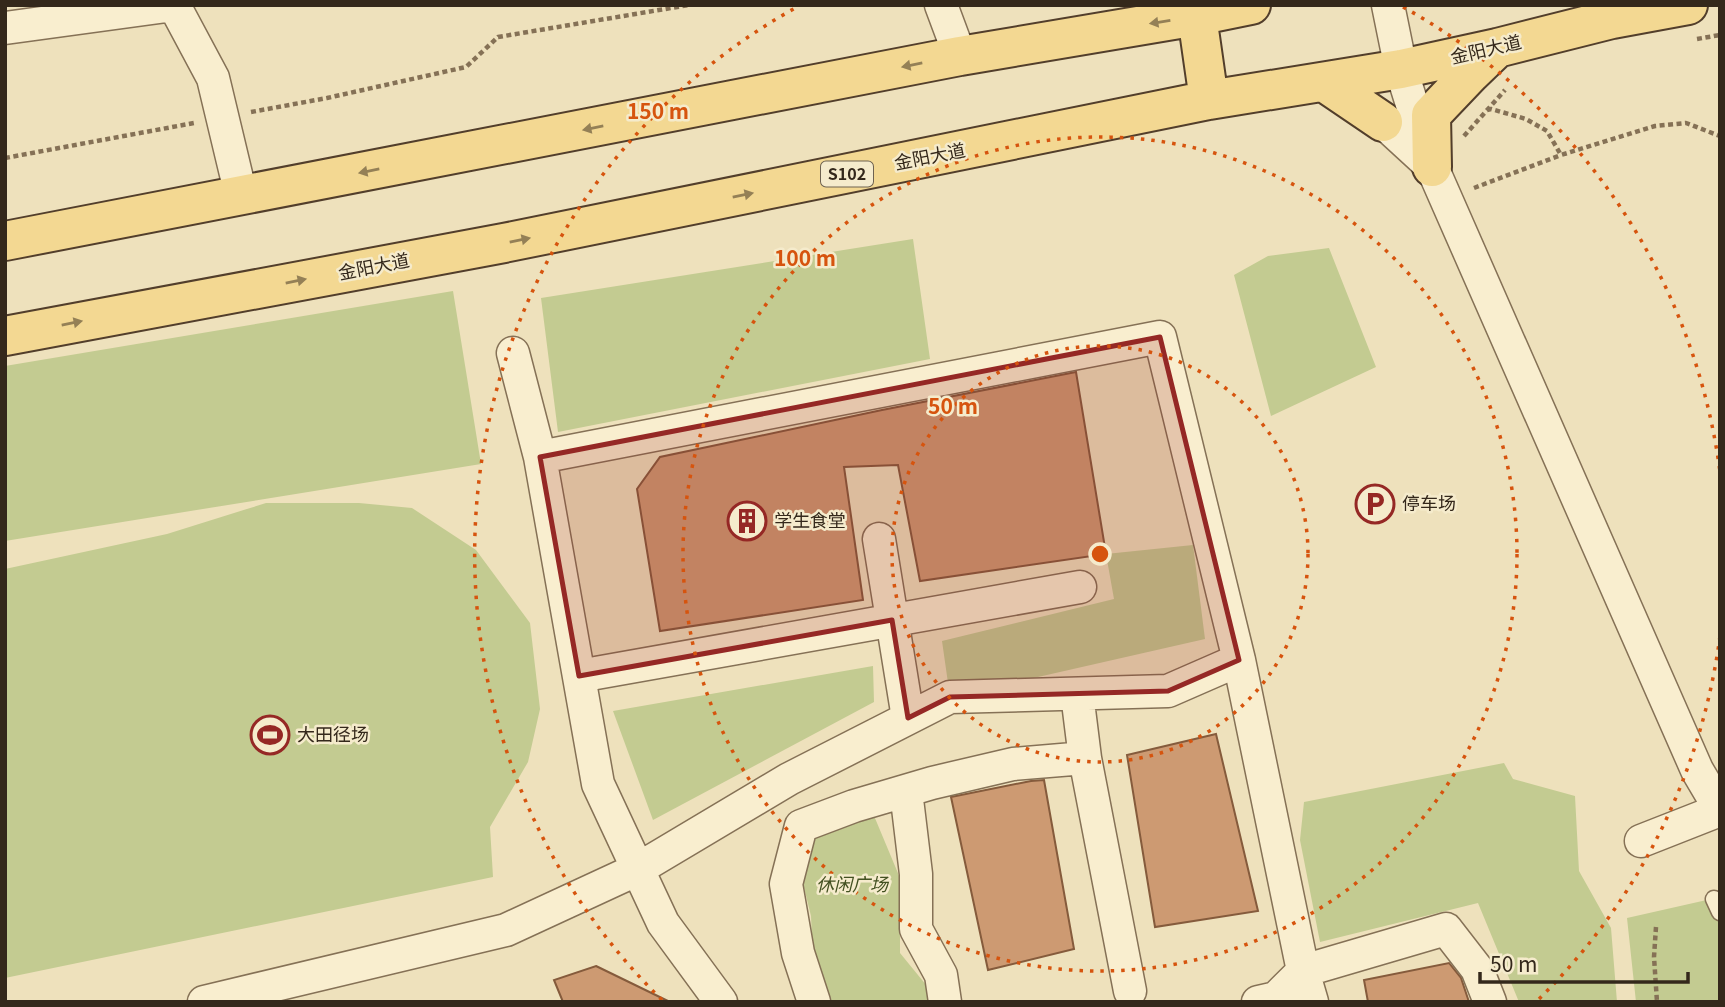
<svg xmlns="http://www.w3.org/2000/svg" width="1725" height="1007" font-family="Georgia,'Noto Sans SC',serif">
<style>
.green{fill:#c3cb91}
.building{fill:#cd9a72;stroke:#855b3c;stroke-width:2}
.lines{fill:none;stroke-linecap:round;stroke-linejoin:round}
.lane-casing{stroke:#857156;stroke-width:19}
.street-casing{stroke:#857156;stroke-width:35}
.primary-casing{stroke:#523e2b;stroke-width:42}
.path{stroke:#857156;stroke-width:4.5;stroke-dasharray:5 3.5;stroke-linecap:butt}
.lane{stroke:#f9eecf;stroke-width:16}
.street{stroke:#f9eecf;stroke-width:32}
.primary{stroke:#f3d892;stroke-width:38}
.oneway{fill:#948056}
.marked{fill:#952825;fill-opacity:0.2;stroke:#952825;stroke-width:5;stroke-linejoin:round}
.ring{fill:none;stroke:#d6540e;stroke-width:3.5;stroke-dasharray:3.5 7}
.labels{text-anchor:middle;stroke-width:5;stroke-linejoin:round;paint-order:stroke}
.shield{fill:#f5ebcc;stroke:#6e6250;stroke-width:2}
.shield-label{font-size:16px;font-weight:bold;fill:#34281b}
.street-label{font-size:18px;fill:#34281b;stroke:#f5ebcc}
.poi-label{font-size:18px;fill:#34281b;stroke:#f5ebcc;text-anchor:start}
.park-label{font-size:18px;font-style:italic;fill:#435121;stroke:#f5ebcc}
.centre{fill:#d6540e;stroke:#f5ebcc;stroke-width:3.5}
.ring-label{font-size:21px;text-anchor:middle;font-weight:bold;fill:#d6540e;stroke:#f5ebcc;stroke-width:5;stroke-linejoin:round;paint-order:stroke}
</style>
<rect width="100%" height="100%" fill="#eee1bc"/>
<path class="green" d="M913,239l17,120 -372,73 -17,-134z
M1329,248l47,119 -105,49 -37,-141 34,-19z
M453,291l28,173 -476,77v-175z
M266,503h93l53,5 64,42 54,73 10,86 -12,53 -38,65 3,50 -488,101v-409l162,-35z
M1193,545l12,94 -255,58 -8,-56 172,-42 -8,-45z
M873,666l1,36 -221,118 -40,-109z
M1504,763l9,16 62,17 4,75 32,57 6,74h-98l-41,-99 -158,39 -20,-102 4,-38z
M872,811l28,67v75l40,49h-112l-15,-43 -2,-43 -10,-41 8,-29 17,-23z
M1720,897v105h-84l-9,-84z"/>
<path class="building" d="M1076,372l30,182 -186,27 -22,-116 -54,2 19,133 -203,31 -23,-142 23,-32 222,-47z
M1216,734l42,177 -103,16 -28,-172z
M1044,780l30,169 -86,21 -37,-173 80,-16z
M1449,963l12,15 8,24h-101l-4,-22z
M596,966l74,36h-107l-9,-22z"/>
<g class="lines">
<defs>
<path id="lane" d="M1714,899l6,13"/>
<path id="street" d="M941,5l19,51
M1388,5l13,64 25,80
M5,28l169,-23 39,73 28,117
M1383,122l49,45 265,603 23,39
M513,353l27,104 58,327 65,139 58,79
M540,457l620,-120 79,323 64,311 9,31
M879,539l29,179
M579,676l501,-89
M1085,758l45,233
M906,791l10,83v55l25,46 4,27
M1641,841l79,-31
M204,1002l302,-72 132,-61 151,-90 161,-82 218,-6 71,-31
M814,1002l-16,-49 -12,-69 15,-58 53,-20 78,-23 81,-19 72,-6 -8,-64
M1258,1002l18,-4 27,-27 143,-42 31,40 13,33"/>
<path id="primary" d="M1197,16l12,84
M1324,82l59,40
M1432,167l-1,-52 40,-42 26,-25
M5,241l955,-185 237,-40 54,-11
M5,336l499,-93 705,-143 192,-31 96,-21 115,-29 76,-14"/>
</defs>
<use href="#lane" class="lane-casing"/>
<use href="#street" class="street-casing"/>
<use href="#primary" class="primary-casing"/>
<path class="path" d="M1697,39l23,-4
M1487,110l4,-1 35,10 21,12 14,24 94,-29 31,-3 34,13
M251,112l76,-14 139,-31 32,-30 191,-32
M1464,136l41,-46
M5,158l189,-35
M1474,188l87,-33
M1656,927l-2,30 3,45"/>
<use href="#lane" class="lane"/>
<use href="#street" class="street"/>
<use href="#primary" class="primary"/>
</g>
<defs><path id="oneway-solid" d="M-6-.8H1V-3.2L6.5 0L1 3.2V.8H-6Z" transform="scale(1.75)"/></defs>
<g class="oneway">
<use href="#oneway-solid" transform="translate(1160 22) rotate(171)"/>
<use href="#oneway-solid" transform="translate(912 65) rotate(169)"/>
<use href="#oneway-solid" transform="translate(593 128) rotate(169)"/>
<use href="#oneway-solid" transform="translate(369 171) rotate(169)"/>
<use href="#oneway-solid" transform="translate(743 195) rotate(-11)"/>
<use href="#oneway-solid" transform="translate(520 240) rotate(-11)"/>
<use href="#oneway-solid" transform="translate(296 281) rotate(-11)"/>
<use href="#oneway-solid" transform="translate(72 323) rotate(-11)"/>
</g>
<path class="marked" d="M1160,337l79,323 -71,31 -218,6 -42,21 -16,-98 -313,56 -39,-219z"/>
<g class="ring">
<circle cx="1100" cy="554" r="208"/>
<circle cx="1100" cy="554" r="417"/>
<path d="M1720 636A625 625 0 0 1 1538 1000M662 1000A625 625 0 0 1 797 7M1403 7A625 625 0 0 1 1720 472"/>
</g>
<defs>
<symbol id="parking-ring" viewBox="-11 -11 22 22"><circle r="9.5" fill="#f5ebcc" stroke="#952825" stroke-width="1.5"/><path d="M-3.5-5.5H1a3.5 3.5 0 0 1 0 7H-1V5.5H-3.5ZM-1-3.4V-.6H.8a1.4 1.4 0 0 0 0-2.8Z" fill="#952825"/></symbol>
<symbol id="building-ring" viewBox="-11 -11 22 22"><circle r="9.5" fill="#f5ebcc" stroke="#952825" stroke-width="1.5"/><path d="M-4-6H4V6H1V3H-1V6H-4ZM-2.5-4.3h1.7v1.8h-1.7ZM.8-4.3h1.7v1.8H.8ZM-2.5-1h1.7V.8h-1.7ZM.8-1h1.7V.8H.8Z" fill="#952825"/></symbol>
<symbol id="stadium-ring" viewBox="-11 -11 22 22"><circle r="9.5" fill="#f5ebcc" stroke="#952825" stroke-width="1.5"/><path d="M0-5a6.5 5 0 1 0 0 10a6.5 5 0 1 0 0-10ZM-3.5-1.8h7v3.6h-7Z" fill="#952825"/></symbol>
</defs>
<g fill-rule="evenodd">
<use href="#parking-ring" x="1353" y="482" width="44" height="44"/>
<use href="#building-ring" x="725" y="499" width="44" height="44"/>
<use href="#stadium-ring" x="248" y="713" width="44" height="44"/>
</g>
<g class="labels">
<rect class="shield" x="821" y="161.5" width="52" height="25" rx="5"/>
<g class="shield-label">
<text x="847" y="180">S102</text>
</g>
<g class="street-label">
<text transform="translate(1486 50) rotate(-13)" y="6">金阳大道</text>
<text transform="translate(930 157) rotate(-11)" y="6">金阳大道</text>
<text transform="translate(374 267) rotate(-11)" y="6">金阳大道</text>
</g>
<g class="poi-label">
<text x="1402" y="510">停车场</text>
<text x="774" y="527">学生食堂</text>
<text x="297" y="741">大田径场</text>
</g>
<g class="park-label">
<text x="852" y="891">休闲广场</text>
</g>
</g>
<circle cx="1100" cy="554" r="10" class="centre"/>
<g class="ring-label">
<text x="658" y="119">150 m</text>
<text x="805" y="266">100 m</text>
<text x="953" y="414">50 m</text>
</g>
<rect width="1725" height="1007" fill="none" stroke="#34281b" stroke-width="14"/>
<path d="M1480 972v10h208v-10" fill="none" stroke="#34281b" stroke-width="3.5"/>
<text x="1490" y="972" font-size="21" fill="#34281b" stroke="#f5ebcc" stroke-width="5" paint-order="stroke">50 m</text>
</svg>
